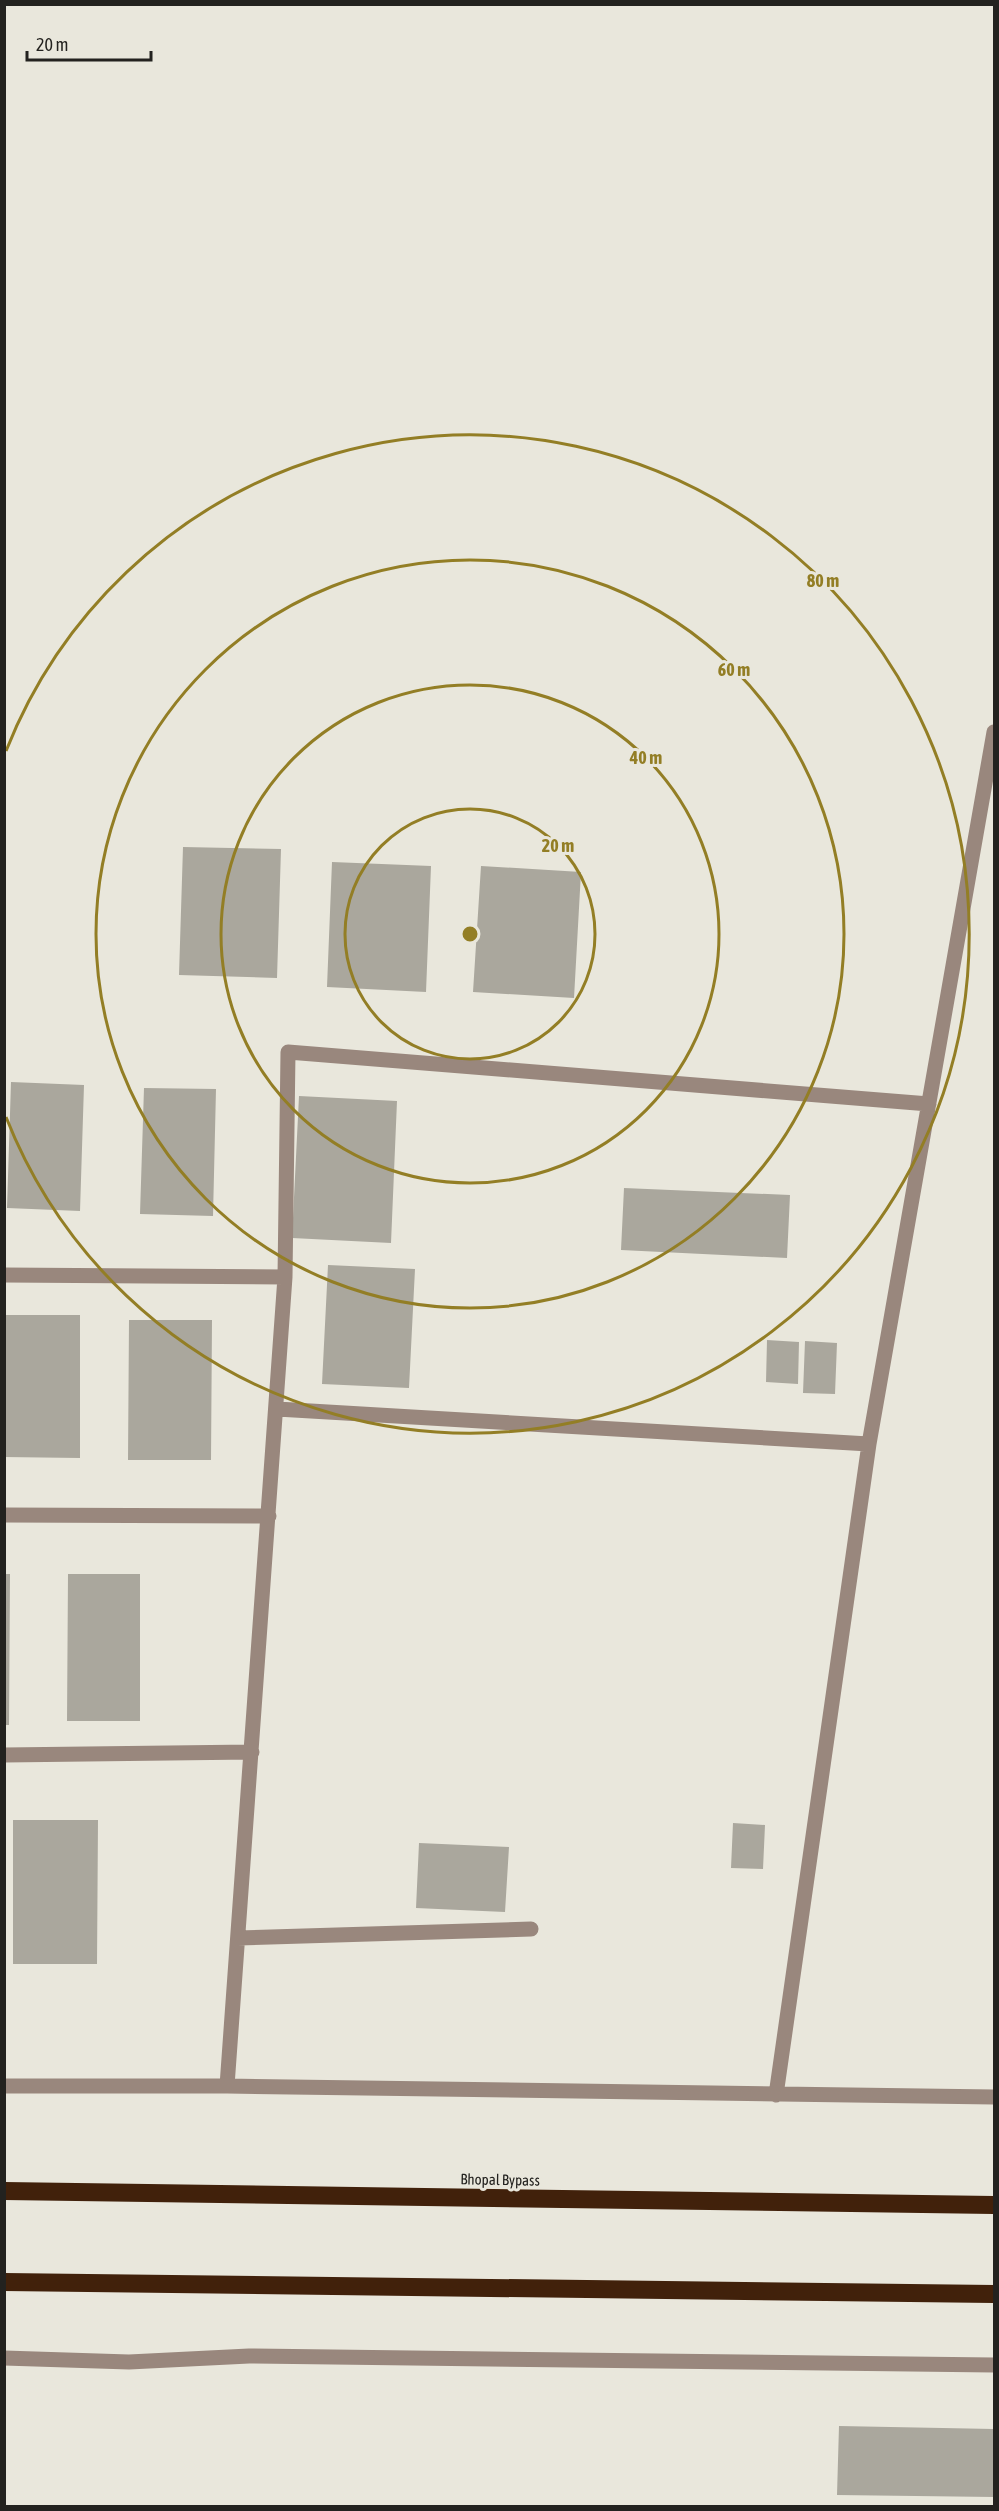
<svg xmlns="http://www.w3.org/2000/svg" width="999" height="2511" font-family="'Asap Condensed',sans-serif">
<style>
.building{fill:#aaa79d}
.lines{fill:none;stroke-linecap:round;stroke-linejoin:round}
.minor{stroke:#99877d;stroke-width:15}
.highway{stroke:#41210b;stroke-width:18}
.ring{fill:none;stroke:#937e25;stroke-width:3}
.labels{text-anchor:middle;stroke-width:6;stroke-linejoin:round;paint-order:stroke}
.street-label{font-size:15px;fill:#23221f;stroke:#e9e7dc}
.centre{fill:#937e25;stroke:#e9e7dc;stroke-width:3}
.ring-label{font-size:18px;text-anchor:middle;font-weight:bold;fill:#937e25;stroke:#e9e7dc;stroke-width:6;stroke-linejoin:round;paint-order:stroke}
</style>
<rect width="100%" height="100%" fill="#e9e7dc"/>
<path class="building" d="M183,847l98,2 -4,129 -98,-3z
M332,862l99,4 -5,126 -99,-5z
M481,866l100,6 -7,126 -101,-6z
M11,1082l73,3 -4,126 -73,-3z
M144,1088l72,1 -3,127 -73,-2z
M299,1096l98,5 -6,142 -99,-5z
M624,1188l166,7 -3,63 -166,-8z
M328,1265l87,4 -6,119 -87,-4z
M4,1315h76v143l-76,-1z
M129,1320h83l-1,140h-83z
M767,1340l32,2 -1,42 -32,-2z
M805,1341l32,2 -2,51 -32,-1z
M5,1574h5l-1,151h-4z
M68,1574h72v147h-73z
M13,1820h85l-1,144h-84z
M733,1823l32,2 -2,44 -32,-1z
M419,1843l90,4 -4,65 -89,-4z
M839,2426l155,3v68l-157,-2z"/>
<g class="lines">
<path class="minor" d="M4,1275l281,2
M277,1409l592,35
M4,1515l265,1
M4,1755l248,-3
M238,1938l293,-9
M4,2086h223l767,11
M227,2086l58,-809 3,-225 641,52
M776,2095l93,-651 125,-712
M4,2358l125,4 120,-6 745,9"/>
<path class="highway" d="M4,2191l990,14
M4,2282l990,12"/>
</g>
<g class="ring">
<circle cx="470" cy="934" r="125"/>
<circle cx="470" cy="934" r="249"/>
<circle cx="470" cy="934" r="374"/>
<path d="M6 751A499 499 0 1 1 6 1117"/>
</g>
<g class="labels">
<g class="street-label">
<text transform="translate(500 2180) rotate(1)" y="5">Bhopal Bypass</text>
</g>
</g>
<circle cx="470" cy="934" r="9" class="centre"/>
<g class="ring-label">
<text x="823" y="587">80 m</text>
<text x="734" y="676">60 m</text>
<text x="646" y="764">40 m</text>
<text x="558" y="852">20 m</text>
</g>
<rect width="999" height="2511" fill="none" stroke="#23221f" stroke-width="12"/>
<path d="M27 51v9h124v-9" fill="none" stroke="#23221f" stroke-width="3"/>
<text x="36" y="51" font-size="18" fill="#23221f" stroke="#e9e7dc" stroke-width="4.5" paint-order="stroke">20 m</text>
</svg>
